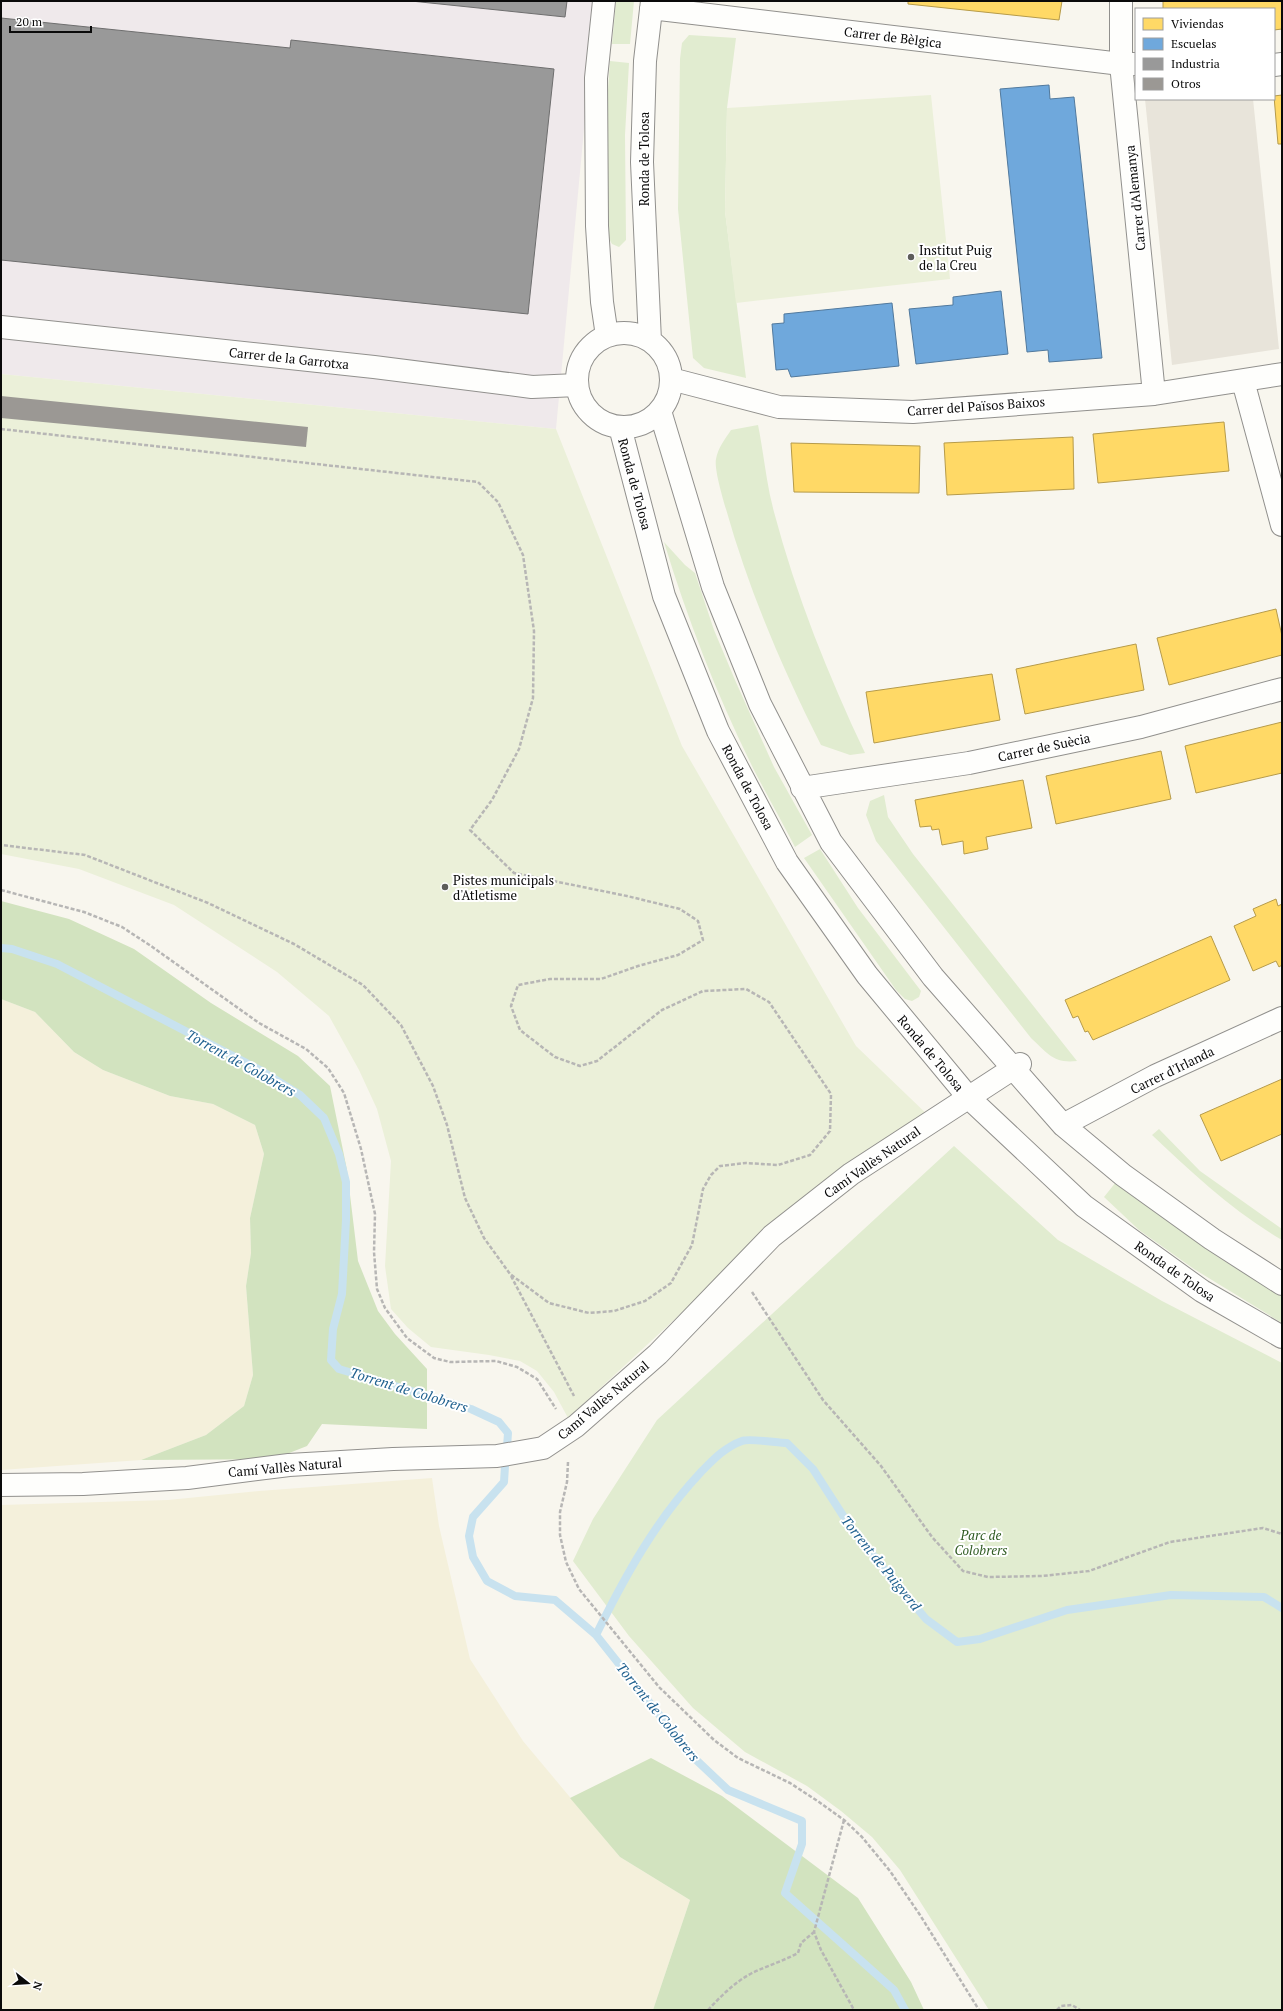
<svg xmlns="http://www.w3.org/2000/svg" width="1283" height="2011" font-family="'PT Serif',serif">
<style>
.industrial{fill:#efe9eb}
.farmland{fill:#f4f0db}
.green{fill:#e1ecd0}
.forest{fill:#d2e3bf}
.pitch{fill:#ebf0d9}
.plaza{fill:#e8e4da}
.homes{fill:#ffd966;stroke:#b69b4a}
.schools{fill:#6fa8dc;stroke:#51799d}
.industry{fill:#999;stroke:#6e6e6e}
.lines{fill:none;stroke-linecap:round;stroke-linejoin:round}
.stream{stroke:#c8e2ef;stroke-width:8}
.building{fill:#9b9894}
.street-casing{stroke:#91908d;stroke-width:24}
.path{stroke:#b7b6b5;stroke-width:2.5;stroke-dasharray:4 2;stroke-linecap:butt}
.street{stroke:#fefefc;stroke-width:22}
.poi-dot{fill:#5d5d5a;stroke:#fff;stroke-width:1.5}
.labels{text-anchor:middle;stroke-width:4;stroke-linejoin:round;paint-order:stroke}
.street-label{font-size:13px;fill:#0a0a0a;stroke:#fff}
.poi-label{font-size:13px;fill:#0a0a0a;stroke:#fff;text-anchor:start}
.park-label{font-size:13px;font-style:italic;fill:#2f5b22;stroke:#fff}
.water-label{font-size:14px;font-style:italic;fill:#20618f;stroke:#fff}
</style>
<rect width="100%" height="100%" fill="#f8f6ee"/>
<path class="industrial" d="M1,1h595l-40,428 -555,-55z"/>
<path class="farmland" d="M1,999l34,13 39,40 29,18 67,26 43,8 42,21 9,29 -14,64 1,35 -5,33 7,89 -9,31 -38,29 -65,25 -140,10z
M432,1478l7,48 31,133 53,82 97,116 70,43 -37,110h-652v-505l167,-5 91,-9z"/>
<path class="green" d="M616,1h18l-4,43h-18z
M689,35l47,3 -9,70 -2,103 21,167 -42,-10 -11,-10 -15,-149 2,-150 2,-16z
M610,61l19,2 -4,72 1,105 -7,7 -7,-3 -5,-9v-131z
M758,425c6,29 8,58 16,87 22,83 54,163 91,241l-15,2 -29,-10c-38,-75 -72,-154 -95,-236 -3,-10 -12,-40 -10,-50 2,-11 9,-20 15,-29z
M664,542l21,23 10,8 19,57 21,50 39,87 38,68 -17,12c-13,-25 -27,-50 -40,-75 -37,-74 -67,-151 -91,-230z
M884,795l4,22 25,37 164,207c-23,3 -30,-8 -46,-23l-155,-197 -10,-26 4,-14z
M820,849l38,59 63,83 -2,6 -7,4 -7,-2 -9,-9 -92,-132z
M1159,1129l41,42 82,58v11c-48,-28 -90,-67 -130,-105z
M954,1146l104,94 104,61 120,62v647h-293l-89,-140 -28,-33 -31,-26 -34,-25 -62,-34 -52,-44 -64,-72 -56,-75 20,-42 64,-99z
M1116,1182l102,75 64,39v27l-88,-54 -55,-39 -35,-33z"/>
<path class="forest" d="M1,901l68,18 65,30 77,54 87,53 32,30 17,84 11,91 20,50 17,23 32,35v60l-105,-5 -15,22 -33,13 -133,1 65,-25 38,-29 9,-31 -7,-89 5,-33 -1,-35 14,-64 -9,-29 -42,-21 -43,-8 -67,-26 -29,-18 -39,-40 -34,-13z
M651,1758l71,38 136,102 53,84 13,28h-271l37,-110 -70,-43 -50,-59z"/>
<path class="pitch" d="M931,95l19,184 -214,24 -11,-92 2,-103z
M1,374l555,55 126,317 174,300 77,74 -121,72 -244,226 -14,-26 -17,-21 -17,-10 -31,-6 -58,-8 -23,-19 -17,-19 -6,-43 6,-105 -14,-52 -18,-39 -30,-54 -52,-44 -103,-67 -95,-36 -78,-15z"/>
<path class="plaza" d="M1145,99h108l26,250 -107,16z"/>
<path class="homes" d="M908,1h154l-3,19 -151,-16z
M1163,1h119v28l-8,1v-21h-111z
M1282,95v49h-4l-4,-48z
M1224,422l5,49 -131,12 -5,-49z
M1073,437l1,52 -127,6 -3,-52z
M791,443l129,3 -1,47 -125,-1z
M1276,609l6,27v19l-113,30 -12,-47z
M1136,644l8,46 -119,24 -9,-45z
M992,674l8,46 -126,23 -8,-51z
M1282,722v51l-86,20 -11,-47z
M1161,751l10,48 -115,25 -10,-48z
M1023,780l9,48 -46,9 2,12 -24,5 -1,-13 -21,4 -3,-16 -7,1 -1,-4 -11,1 -5,-27z
M1276,899l2,7 4,-2v61l-3,2 -3,-6 -23,10 -19,-45 22,-10 -3,-7z
M1211,936l19,44 -137,60 -5,-9 -3,1 -7,-16 -5,2 -8,-18z
M1282,1079v55l-61,27 -21,-46z"/>
<path class="schools" d="M1049,85l1,14 24,-2 28,261 -53,4 -1,-12 -21,2 -27,-263z
M1001,291l7,63 -92,10 -7,-55 44,-4v-8z
M892,303l7,63 -108,11 -3,-8 -12,1 -4,-46 12,-1v-9z"/>
<path class="industry" d="M411,1h156l-2,16z
M1,18l289,30 1,-8 263,29 -26,245 -527,-54z"/>
<g class="lines">
<path class="stream" d="M1,948l11,1 45,15 203,106 40,25 24,23 15,36 7,28v38l-4,74 -9,35 -2,31 8,9 132,40 28,13 9,11 -1,14
M505,1466l-1,16 -31,35 -4,19 4,21 14,24 28,15 40,4 41,35 96,121 36,34 74,31v23l-17,49 109,97 11,20
M596,1635c29,-59 60,-115 105,-163 12,-12 24,-25 41,-31 7,-3 36,2 45,2l26,26 38,59 48,59 27,32 31,23 23,-3 87,-29 104,-15 93,2 18,11"/>
</g>
<path class="building" d="M1,396l307,31 -2,20 -305,-29z"/>
<g class="lines">
<defs>
<path id="street" d="M604,1l-8,77 1,148 5,76 5,34
M1121,1v63l33,330
M651,8l470,56h15
M1274,65l8,-1
M1,327l373,40 158,20 45,-2
M577 380a47 47 0 1 1 94 0a47 47 0 1 1-94 0Z
M650,341l-8,-179 3,-101 7,-60
M671,379l108,28 134,5 241,-18 128,-20
M1243,381l39,144
M660,411l53,176 47,117 71,138 102,135 130,148 60,50 89,64 70,45
M620,427l44,169 54,135 69,131 80,113 102,123 115,108 118,85 80,46
M802,788l167,-25 172,-36 141,-38
M1063,1125l92,-49 127,-58
M1,1485l82,-1 104,-6 102,-13 104,-6 104,-3 46,-8 33,-22 82,-72 114,-118 79,-62 169,-110"/>
</defs>
<use href="#street" class="street-casing"/>
<path class="path" d="M1,429l477,53 20,20 25,53 11,76 -1,67 -14,51 -27,51 -22,30 44,43 113,23 53,13 18,12 5,19 -25,15 -40,11 -37,13h-51l-32,6 -7,21 9,24 35,27 25,9 17,-5 65,-51 41,-19 43,-2 23,13 62,92 -1,37 -20,24 -32,10 -32,-2 -26,3 -9,9 -8,14 -11,56 -21,38 -26,18 -31,10 -25,2 -40,-10 -39,-29 -26,-36 -19,-40 -18,-73 -14,-39 -32,-61 -38,-40 -69,-41 -86,-41 -123,-48 -84,-10
M1,890l83,22 38,15 29,19 108,77 47,26 22,19 16,25 17,56 14,65 -1,38 3,37 8,19 22,30 27,20 16,4 46,-1 21,6 20,12 19,30
M511,1276l63,120
M752,1292l71,108 58,66 51,71 31,34 25,6 54,-1 47,-5 81,-29 93,-14 19,6
M568,1462l-1,20 -7,30v23l6,27 13,27 80,98 55,53 24,18 52,25 29,19 25,18 18,17 28,34 30,44 59,95
M844,1820l-30,112 7,18 33,60
M708,2010c13,-14 27,-28 44,-37 15,-7 31,-12 46,-20l3,-10 13,-11
M1057,2010l4,-4 11,-1 8,5"/>
<use href="#street" class="street"/>
</g>
<g class="poi-dot">
<circle cx="911" cy="257" r="4"/>
<circle cx="445" cy="887" r="4"/>
</g>
<g class="labels">
<g class="street-label">
<text transform="translate(893 37) rotate(7)" y="5">Carrer de Bèlgica</text>
<text transform="translate(644 159) rotate(-90)" y="5">Ronda de Tolosa</text>
<text transform="translate(1135 198) rotate(-96)" y="5">Carrer d'Alemanya</text>
<text transform="translate(289 358) rotate(6)" y="5">Carrer de la Garrotxa</text>
<text transform="translate(976 406) rotate(-4)" y="5">Carrer del Països Baixos</text>
<text transform="translate(635 484) rotate(75)" y="5">Ronda de Tolosa</text>
<text transform="translate(1044 747) rotate(-12)" y="5">Carrer de Suècia</text>
<text transform="translate(748 787) rotate(62)" y="5">Ronda de Tolosa</text>
<text transform="translate(931 1053) rotate(50)" y="5">Ronda de Tolosa</text>
<text transform="translate(1172 1070) rotate(-26)" y="5">Carrer d'Irlanda</text>
<text transform="translate(872 1162) rotate(-35)" y="5">Camí Vallès Natural</text>
<text transform="translate(1175 1271) rotate(35)" y="5">Ronda de Tolosa</text>
<text transform="translate(603 1400) rotate(-40)" y="5">Camí Vallès Natural</text>
<text transform="translate(285 1467) rotate(-5)" y="5">Camí Vallès Natural</text>
</g>
<g class="poi-label">
<text x="919" y="255">Institut Puig<tspan x="919" dy="15">de la Creu</tspan></text>
<text x="453" y="885">Pistes municipals<tspan x="453" dy="15">d'Atletisme</tspan></text>
</g>
<g class="park-label">
<text x="981" y="1540">Parc de<tspan x="981" dy="15">Colobrers</tspan></text>
</g>
<g class="water-label">
<text transform="translate(241 1063) rotate(29)" y="5">Torrent de Colobrers</text>
<text transform="translate(409 1390) rotate(17)" y="5">Torrent de Colobrers</text>
<text transform="translate(881 1563) rotate(51)" y="5">Torrent de Puigverd</text>
<text transform="translate(658 1712) rotate(51)" y="5">Torrent de Colobrers</text>
</g>
</g>
<rect width="1283" height="2011" fill="none" stroke="#0a0a0a" stroke-width="4"/>
<rect x="1135" y="8" width="140" height="92" fill="#ffffff" stroke="#9d9d9d"/>
<rect x="1143" y="18" width="20" height="12" fill="#ffd966" stroke="#9d9d9d"/>
<text x="1171" y="28" font-size="12" fill="#0a0a0a">Viviendas</text>
<rect x="1143" y="38" width="20" height="12" fill="#6fa8dc" stroke="#9d9d9d"/>
<text x="1171" y="48" font-size="12" fill="#0a0a0a">Escuelas</text>
<rect x="1143" y="58" width="20" height="12" fill="#999999" stroke="#9d9d9d"/>
<text x="1171" y="68" font-size="12" fill="#0a0a0a">Industria</text>
<rect x="1143" y="78" width="20" height="12" fill="#9b9894" stroke="#9d9d9d"/>
<text x="1171" y="88" font-size="12" fill="#0a0a0a">Otros</text>
<g transform="translate(28 1983) rotate(107)" stroke="#ffffff" stroke-width="3" paint-order="stroke">
<path d="M0-3L7 15L0 10L-7 15Z" fill="#0a0a0a"/>
<text y="-6" font-size="11" font-weight="bold" text-anchor="middle" fill="#0a0a0a">N</text>
</g>
<path d="M10 26v6h81v-6" fill="none" stroke="#0a0a0a" stroke-width="2"/>
<text x="16" y="26" font-size="12" fill="#0a0a0a" stroke="#ffffff" stroke-width="3" paint-order="stroke">20 m</text>
</svg>
